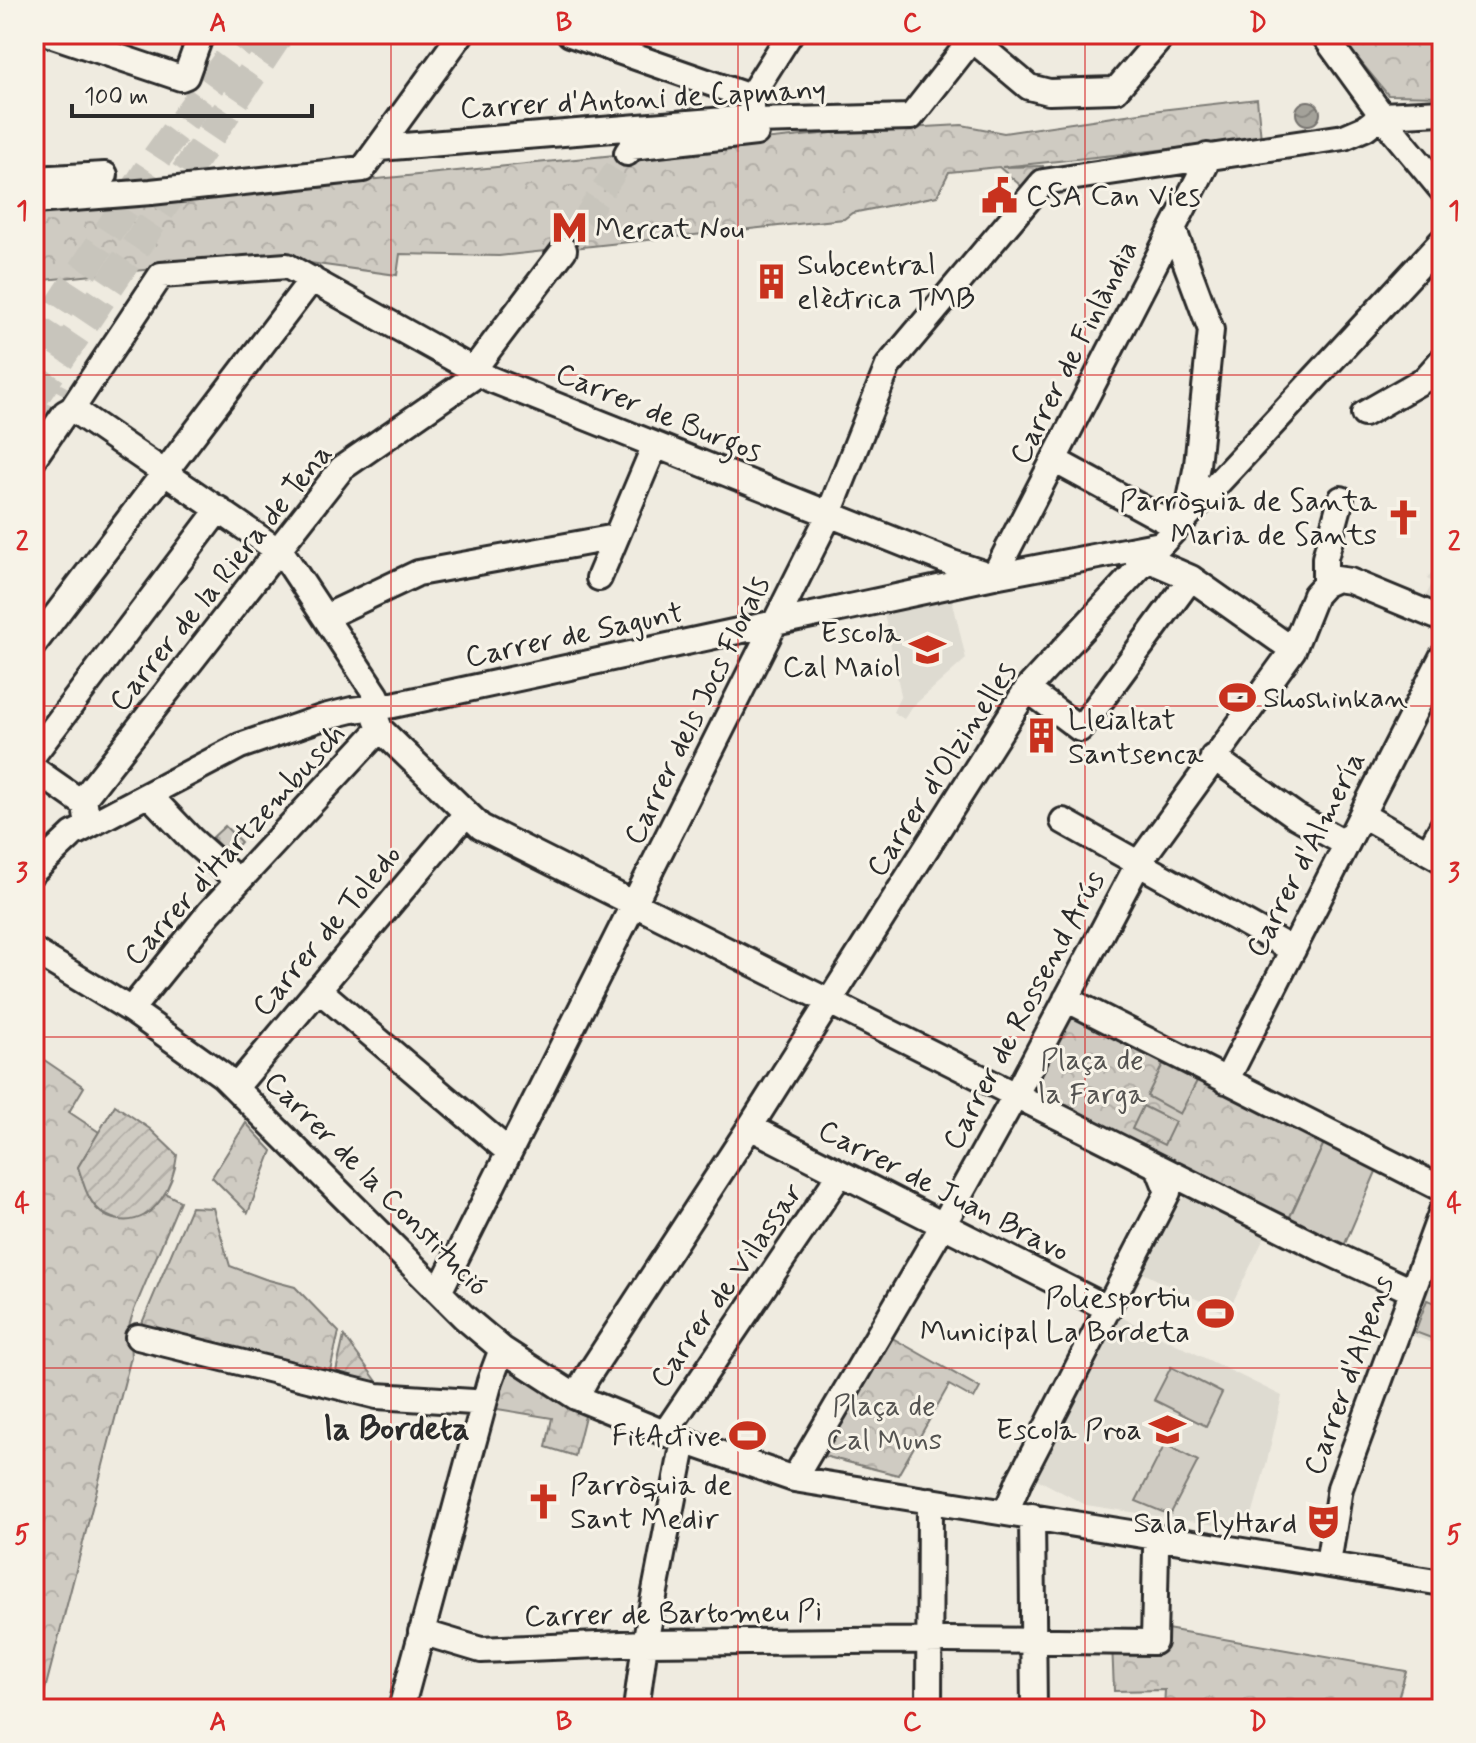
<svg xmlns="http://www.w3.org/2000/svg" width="1476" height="1743" font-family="Mynerve,sans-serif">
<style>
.built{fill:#dedbd1}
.park{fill:url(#park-crowns);stroke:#7d7b76;stroke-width:2}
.garden{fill:url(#garden-furrows);stroke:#7d7b76;stroke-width:2}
.pitch{fill:#cfcbc2;stroke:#7d7b76;stroke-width:2}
.water{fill:url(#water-waves);stroke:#74726e;stroke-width:2}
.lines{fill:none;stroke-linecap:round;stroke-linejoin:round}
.minor-tunnel{stroke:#c8c5bc;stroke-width:24;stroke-dasharray:24 12;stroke-linecap:butt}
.major-tunnel{stroke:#c8c5bc;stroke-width:30;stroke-dasharray:30 15;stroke-linecap:butt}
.minor-casing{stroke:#2b2b2b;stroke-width:30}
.minor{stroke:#f7f3e8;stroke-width:24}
.grid{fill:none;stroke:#d62828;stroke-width:2;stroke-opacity:0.55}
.labels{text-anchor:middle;stroke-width:6;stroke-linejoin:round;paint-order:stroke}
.street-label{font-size:30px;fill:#2b2b2b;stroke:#f7f3e8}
.poi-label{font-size:30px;fill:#2b2b2b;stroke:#f7f3e8;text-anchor:start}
.park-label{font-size:30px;fill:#545351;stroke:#f7f3e8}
.quarter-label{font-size:34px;font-weight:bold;fill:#2b2b2b;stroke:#f7f3e8}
.neatline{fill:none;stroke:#d62828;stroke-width:3}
.grid-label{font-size:26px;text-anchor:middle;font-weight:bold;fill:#d62828}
</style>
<defs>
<pattern id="park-crowns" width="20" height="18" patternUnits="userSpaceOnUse" patternTransform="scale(2)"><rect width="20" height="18" fill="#cfcbc2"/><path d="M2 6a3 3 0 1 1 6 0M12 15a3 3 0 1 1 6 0" fill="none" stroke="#b2aea7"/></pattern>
<pattern id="garden-furrows" width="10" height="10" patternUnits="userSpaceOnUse" patternTransform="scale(2)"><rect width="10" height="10" fill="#cfcbc2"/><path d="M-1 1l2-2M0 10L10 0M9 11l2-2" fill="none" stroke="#b2aea7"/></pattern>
<pattern id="water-waves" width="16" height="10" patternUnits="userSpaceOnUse" patternTransform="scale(2)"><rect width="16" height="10" fill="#a4a29a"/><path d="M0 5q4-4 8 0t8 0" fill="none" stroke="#86847e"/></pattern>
</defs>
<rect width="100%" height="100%" fill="#efebe0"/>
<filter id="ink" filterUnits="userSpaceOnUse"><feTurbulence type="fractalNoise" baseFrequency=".0125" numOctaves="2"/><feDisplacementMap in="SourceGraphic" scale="16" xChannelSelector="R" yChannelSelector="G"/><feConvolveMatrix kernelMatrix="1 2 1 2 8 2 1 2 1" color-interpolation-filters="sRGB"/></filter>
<g filter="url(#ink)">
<path class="built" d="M1442,557v49l-18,-7 9,-17 -6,-3z
M951,594l15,65 -54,48 -8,12 -11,-7 8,-17 -18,-86z
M1192,1195l75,37 -40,82 -88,-43 34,-69z
M1426,1286l16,6v54l-35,-12z
M1115,1314l167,82 -15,65 -19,69 -162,-25 -51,-27 72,-141z"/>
<path class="park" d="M1342,34h100v62l-54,-1 -47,-57z
M1257,99l4,40 -259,28 41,-1 1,4 -17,21 -28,-24 -50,5 -12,24 -85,17 -8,6 -345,37 -99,-2 -3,21 -109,-15 -84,4 -170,17v-73l284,-23 533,-54 111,-6 42,8 156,-23z
M225,826l16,16 -12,13 -17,-17z
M1068,1012l257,129 -37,80 -264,-130z
M34,1053l50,34 -15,25 30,20 -21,35c5,14 9,30 18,41 22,24 55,8 69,-15l15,8 -46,109 -5,16 2,31 -91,352h-6z
M246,1123l26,28 -24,62 -36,-36z
M191,1207l22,1 17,58 35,13 30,8 44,45 -10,43 -183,-47 -4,-5z
M889,1336l91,52 -6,11 -25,-14 -51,90 -78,-20z
M509,1370l77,42 -11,44 -29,-9 6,-29 -61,-10 10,-32z
M1167,1629l239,42 -11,38h-231l1,-19 -51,1 -2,-48 55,-1z"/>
<path class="garden" d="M115,1105l35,24 27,26c-3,29 -22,70 -58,65 -8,-2 -16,-5 -22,-12 -11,-11 -14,-27 -19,-41z
M344,1336l32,44v4l-41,-8z"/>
<path class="pitch" d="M1163,1064l34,17 -17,33 -33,-18z
M1143,1106l32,16 -11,23 -32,-16z
M1325,1141l53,26 -34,79 -56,-25z
M1427,1300l15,5v37l-27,-10z
M1171,1367l51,26 -16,33 -52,-26z
M1165,1444l33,17 -28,54 -34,-14z"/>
<path class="water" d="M1296 113a12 12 0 1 1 24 0a12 12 0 1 1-24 0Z"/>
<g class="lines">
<path class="minor-tunnel" d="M564,250l63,-97"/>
<path class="major-tunnel" d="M34,346l123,-189 90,-123
M34,397l245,-363
M34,430l25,-47"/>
<defs>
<path id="minor" d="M50,34l131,44 5,-2 15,-42
M570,34l180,63
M966,34l63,53 20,5 67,-2 48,-56
M1323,34l71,98 48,58
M1382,115l60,-3
M379,148l371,-30 5,3 156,-4 65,-83
M627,153l4,-6 125,-14 -6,-36 40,-63
M34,179l71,-4
M34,201l117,-9 212,-23 98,-135
M1173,228l38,102 -14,135 -10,50
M72,409l211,145 94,142v6l-5,6 8,21 101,98 845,424 86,40
M1364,414l61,-35 17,-19
M34,458l31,-45 7,-4 89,-134 126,-9 203,113 462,184 40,13
M1054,460l123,67
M1147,559l44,19 102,72
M994,576l211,-410 2,-10
M599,578l56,-133
M1325,584v-26l16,-59
M325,617l93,-44 198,-36
M34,644l278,-365
M1027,689l53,40 111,-151
M34,754l185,-245
M1213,757l83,59 50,28
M34,769l50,35
M152,798l40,42 46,41
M1362,815l80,45
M1063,821l230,129
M88,826l-4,-28 258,-330 130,-90 5,-13 87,-115
M1428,852l14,-25
M34,871l39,-37 167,-88 84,-29 28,-7 41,-5 601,-129 167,-32
M34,951l97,59 91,65 242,242 38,32 74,48 108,44 110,38 648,104
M318,989l190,162
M1066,999l376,190
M137,1002l72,-89 171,-184
M1226,1081l216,-424
M236,1087l230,-273
M750,1127l359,182
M439,1292l387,-771 62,-155 155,-184 301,-45 21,-9 17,-13
M138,1337l239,59 96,6
M576,1397l11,-20 163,-250 277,-438 415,-448
M665,1433l175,-259
M794,1479l149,-254 73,-131 122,-230 155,-214 22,-55 10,-11 11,-5 14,2 92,38
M1006,1512l14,-33 148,-287 -10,-25
M1032,1516l2,193
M1328,1564l12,-76 102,-277
M421,1632l60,18 164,-7 302,-3 207,2 2,-93
M401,1709l89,-328 12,-32
M636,1709l9,-66 39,-202
M929,1709l1,-209"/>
</defs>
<use href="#minor" class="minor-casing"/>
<use href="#minor" class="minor"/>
</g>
</g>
<path class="grid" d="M391,34v1675M738,34v1675M1085,34v1675M34,375h1408M34,706h1408M34,1037h1408M34,1368h1408"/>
<defs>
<symbol id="civic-bare" viewBox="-9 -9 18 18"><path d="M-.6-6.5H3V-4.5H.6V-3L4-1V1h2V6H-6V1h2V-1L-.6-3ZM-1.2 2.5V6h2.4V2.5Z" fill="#c8321e" stroke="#f7f3e8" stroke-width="2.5" paint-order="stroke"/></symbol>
<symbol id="metro-bare" viewBox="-9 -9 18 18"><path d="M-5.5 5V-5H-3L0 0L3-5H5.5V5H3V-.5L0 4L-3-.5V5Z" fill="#c8321e" stroke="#f7f3e8" stroke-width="2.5" paint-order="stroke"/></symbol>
<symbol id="building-bare" viewBox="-9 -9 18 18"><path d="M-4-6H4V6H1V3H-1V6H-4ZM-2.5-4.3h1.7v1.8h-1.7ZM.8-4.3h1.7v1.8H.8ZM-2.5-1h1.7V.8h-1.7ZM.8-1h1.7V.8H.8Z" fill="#c8321e" stroke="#f7f3e8" stroke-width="2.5" paint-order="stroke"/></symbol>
<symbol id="church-bare" viewBox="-9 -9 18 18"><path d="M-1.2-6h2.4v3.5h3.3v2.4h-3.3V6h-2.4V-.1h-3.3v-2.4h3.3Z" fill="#c8321e" stroke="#f7f3e8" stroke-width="2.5" paint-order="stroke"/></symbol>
<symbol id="school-bare" viewBox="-9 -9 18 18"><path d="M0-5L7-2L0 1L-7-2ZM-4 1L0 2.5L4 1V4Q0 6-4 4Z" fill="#c8321e" stroke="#f7f3e8" stroke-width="2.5" paint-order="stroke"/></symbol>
<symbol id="stadium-bare" viewBox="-9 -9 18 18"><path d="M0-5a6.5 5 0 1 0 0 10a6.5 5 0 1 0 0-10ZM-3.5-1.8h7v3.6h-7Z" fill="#c8321e" stroke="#f7f3e8" stroke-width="2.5" paint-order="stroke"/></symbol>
<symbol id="theatre-bare" viewBox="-9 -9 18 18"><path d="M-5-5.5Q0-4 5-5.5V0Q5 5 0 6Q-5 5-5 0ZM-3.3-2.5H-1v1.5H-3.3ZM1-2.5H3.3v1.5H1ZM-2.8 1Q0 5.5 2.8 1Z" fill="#c8321e" stroke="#f7f3e8" stroke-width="2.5" paint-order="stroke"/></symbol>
</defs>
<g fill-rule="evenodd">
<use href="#civic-bare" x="974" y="170" width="51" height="51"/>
<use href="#metro-bare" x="544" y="202" width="51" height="51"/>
<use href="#building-bare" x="746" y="256" width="51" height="51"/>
<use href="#church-bare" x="1378" y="492" width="51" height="51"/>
<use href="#school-bare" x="902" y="624" width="51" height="51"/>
<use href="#stadium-bare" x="1212" y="672" width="51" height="51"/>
<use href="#building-bare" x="1016" y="710" width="51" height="51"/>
<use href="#stadium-bare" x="1190" y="1288" width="51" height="51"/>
<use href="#school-bare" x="1142" y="1404" width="51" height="51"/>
<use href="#stadium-bare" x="722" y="1410" width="51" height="51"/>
<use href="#church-bare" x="518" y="1476" width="51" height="51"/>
<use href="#theatre-bare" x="1298" y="1496" width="51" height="51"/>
</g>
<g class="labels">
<g class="street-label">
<text transform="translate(643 98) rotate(-3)" y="10">Carrer d'Antoni de Capmany</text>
<text transform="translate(1073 352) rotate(-63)" y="10">Carrer de Finlàndia</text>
<text transform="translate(659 412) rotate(22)" y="10">Carrer de Burgos</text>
<text transform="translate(220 577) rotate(-51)" y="10">Carrer de la Riera de Tena</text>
<text transform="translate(574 634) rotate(-12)" y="10">Carrer de Sagunt</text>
<text transform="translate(696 710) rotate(-64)" y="10">Carrer dels Jocs Florals</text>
<text transform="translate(941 769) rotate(-57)" y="10">Carrer d'Olzinelles</text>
<text transform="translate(234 844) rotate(-48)" y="10">Carrer d'Hartzembusch</text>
<text transform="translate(1305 854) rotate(-63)" y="10">Carrer d'Almería</text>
<text transform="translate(326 930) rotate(-50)" y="10">Carrer de Toledo</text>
<text transform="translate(1023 1010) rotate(-62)" y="10">Carrer de Rossend Arús</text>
<text transform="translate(377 1183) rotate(45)" y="10">Carrer de la Constitució</text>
<text transform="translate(944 1190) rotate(27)" y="10">Carrer de Juan Bravo</text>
<text transform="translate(726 1285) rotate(-55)" y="10">Carrer de Vilassar</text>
<text transform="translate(1348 1375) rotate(-70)" y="10">Carrer d'Alpens</text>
<text transform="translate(673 1613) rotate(-1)" y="10">Carrer de Bartomeu Pi</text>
</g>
<g class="poi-label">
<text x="1026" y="205">CSA Can Vies</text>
<text x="595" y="238">Mercat Nou</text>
<text x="797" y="274">Subcentral<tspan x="797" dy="34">elèctrica TMB</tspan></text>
<text x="1377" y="510" text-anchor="end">Parròquia de Santa<tspan x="1377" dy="34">Maria de Sants</tspan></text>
<text x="901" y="642" text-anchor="end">Escola<tspan x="901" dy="34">Cal Maiol</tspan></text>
<text x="1263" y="707">Shoshinkan</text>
<text x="1068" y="729">Lleialtat<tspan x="1068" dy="34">Santsenca</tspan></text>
<text x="1190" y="1307" text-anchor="end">Poliesportiu<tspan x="1190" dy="34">Municipal La Bordeta</tspan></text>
<text x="1142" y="1439" text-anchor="end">Escola Proa</text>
<text x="721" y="1445" text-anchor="end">FitActive</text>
<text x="570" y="1494">Parròquia de<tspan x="570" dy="34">Sant Medir</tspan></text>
<text x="1297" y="1532" text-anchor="end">Sala FlyHard</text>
</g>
<g class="park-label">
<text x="1092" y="1069">Plaça de<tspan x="1092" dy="34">la Farga</tspan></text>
<text x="884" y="1415">Plaça de<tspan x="884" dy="34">Cal Muns</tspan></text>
</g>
<g class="quarter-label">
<text x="397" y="1439">la Bordeta</text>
</g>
</g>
<rect width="1476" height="1743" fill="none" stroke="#f7f3e8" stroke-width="88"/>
<path d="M72 104v12h240v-12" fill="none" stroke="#2b2b2b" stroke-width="4"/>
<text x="84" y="104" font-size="24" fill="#2b2b2b" stroke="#f7f3e8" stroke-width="6" paint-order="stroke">100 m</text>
<rect x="44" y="44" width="1388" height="1655" class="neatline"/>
<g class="grid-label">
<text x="218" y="31">A</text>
<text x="564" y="31">B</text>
<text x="912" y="31">C</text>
<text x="1258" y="31">D</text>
<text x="22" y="219">1</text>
<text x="1454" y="219">1</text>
<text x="22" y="550">2</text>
<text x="1454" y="550">2</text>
<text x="22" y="881">3</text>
<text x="1454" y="881">3</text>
<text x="22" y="1212">4</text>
<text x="1454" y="1212">4</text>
<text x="22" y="1543">5</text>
<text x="1454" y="1543">5</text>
<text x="218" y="1730">A</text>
<text x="564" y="1730">B</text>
<text x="912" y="1730">C</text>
<text x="1258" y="1730">D</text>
</g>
</svg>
